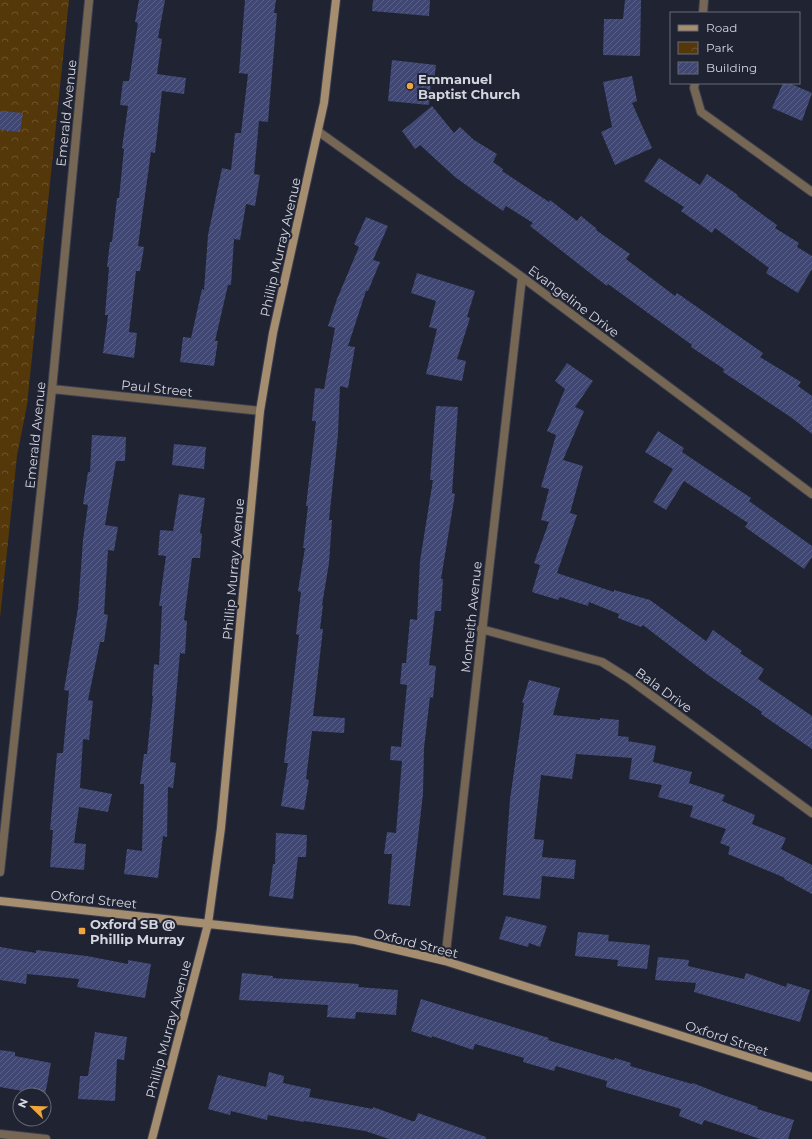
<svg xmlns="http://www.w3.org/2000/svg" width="812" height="1139" font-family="Montserrat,sans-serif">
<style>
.park{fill:url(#park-crowns)}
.building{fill:url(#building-hatch)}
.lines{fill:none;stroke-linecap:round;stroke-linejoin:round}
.street-casing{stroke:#3d3f4e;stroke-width:10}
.secondary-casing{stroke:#3d3f4e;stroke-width:10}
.street{stroke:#766755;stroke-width:8}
.secondary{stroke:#a58d70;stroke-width:8}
.poi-dot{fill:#efa73d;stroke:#202332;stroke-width:1.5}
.labels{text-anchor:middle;stroke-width:4;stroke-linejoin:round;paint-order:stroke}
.poi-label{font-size:13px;font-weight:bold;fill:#d3d5df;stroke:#202332;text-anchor:start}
.street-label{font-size:13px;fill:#d3d5df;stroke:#202332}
</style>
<defs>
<pattern id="park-crowns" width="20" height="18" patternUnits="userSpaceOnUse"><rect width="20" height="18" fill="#553809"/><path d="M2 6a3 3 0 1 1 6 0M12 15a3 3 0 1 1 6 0" fill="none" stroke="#6d542c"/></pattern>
<pattern id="building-hatch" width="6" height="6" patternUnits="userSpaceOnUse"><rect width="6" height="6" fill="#3f4772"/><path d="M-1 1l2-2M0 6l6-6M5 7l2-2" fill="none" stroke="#5a6186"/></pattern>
</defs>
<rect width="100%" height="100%" fill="#202332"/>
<path class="park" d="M0,0h69l-42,405 -10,51 -17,162z"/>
<path class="building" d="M139,0h26l-7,38 4,1 -5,35 29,4 -2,16 -22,-3 -7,62 -4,-1 -13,94 6,1 -4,24h-4l-7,61 8,1 -3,25 -31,-5 5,-38h-3l4,-48h-2l3,-25h2l5,-44h2l5,-49 -2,-1 6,-42 -8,-1 3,-24h6l9,-58 -3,-1z
M245,0h31l-2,13h3l-9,109 -9,-1 -5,53 6,1 -5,31 -9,-2 -6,36 -6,-1 -3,46h-3l-13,56h3l-4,25 -34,-4 3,-25 8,1 11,-49 2,1 4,-55 14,-67 9,2 4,-37h6l7,-59 -9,-1z
M373,0h57l-1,16 -57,-5z
M625,0h16l-1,56 -37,-1 1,-36h19z
M392,60l44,5 -2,16h-3l-2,24 -41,-4z
M632,76l5,25 -5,2 20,45 -37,17 -14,-33 11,-5 -9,-45z
M783,83h6l23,10 -10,28 -30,-13z
M432,106l22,27 6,-6 14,13 23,14 -4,8 10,7 -1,2 47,31 1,-2 27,21 4,-5 16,13 -1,1 34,24 -4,5 49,37 2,-3 86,60 -3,4 41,25 -3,4 14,10v38l-20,-16 -69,-46 1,-3 -33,-22 1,-2 -84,-61 -1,2 -17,-13 -60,-47 3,-3 -27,-17 -3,5 -16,-11 -32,-23 -35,-32 -5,4 -13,-18z
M0,111l23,2 -3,19 -20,-2z
M659,158l41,27 7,-11 31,21 -1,1 40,29 -2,3 24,15 -2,4 15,9v13l-14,24 -32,-20 3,-5 -54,-40 -3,5 -31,-22 3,-4 -40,-26z
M366,217l22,9 -15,34 7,2 -12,29h-2l-18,55 7,1 -7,41 -8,-2 -2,48 -9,86h3l-3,43 -7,42h1l-3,24h3l-10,87 32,2 -1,15 -32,-2 -6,48 3,1 -5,30 -23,-4 7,-43h-4l15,-128 -3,-1 5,-42 -3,-1 7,-43h-2l5,-42h-2l10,-85h-4l3,-33 9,1 11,-61 -7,-2 9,-27 22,-52 -5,-3z
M417,273l58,18 -8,26 3,1 -13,41 9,2 -4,20 -36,-7 11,-45 -8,-2 7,-26 -25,-8z
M567,363l26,18 -18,26 9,4 -21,49 20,6 -13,47 7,2 -20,58 57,19v-2l36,10 56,41 7,-11 29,21 -2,2 24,16 -6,10 54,37v33l-51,-35 1,-2 -54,-37 -65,-50 -2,2 -23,-9 1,-4 -30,-12 -1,4 -28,-9 -2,3 -26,-8 8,-27 -6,-2 15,-41 -8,-2 8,-31 -8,-2 15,-52 -9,-4 18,-42 -10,-8z
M436,406l22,1 -6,86 3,1 -14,85h2l-2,32h-6l-6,54 7,1 -3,32 -3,-1 -6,51 -1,46 -13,112 -22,-2 4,-50h-8l3,-22 9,1 6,-72 -12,-1 1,-14 10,1 6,-62 -7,-1 2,-21h4l4,-44 7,1 3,-59 13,-81h-3z
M658,431l26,17 -2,4 69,46 -2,3 63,45v11l-8,12 -59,-42 3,-4 -64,-42 -18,29 -13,-8 20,-33 -28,-17z
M92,435l34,2 -1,24h-9l-11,64 13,2 -4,24 -6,-1 -4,64 4,1 -4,27h-4l-12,58 5,1 -4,39 -6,-1 -3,49 32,6 -4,18 -29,-5 -5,36 12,1 -2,26 -34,-3 3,-37h-3l7,-77h6l6,-62 -5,-1 14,-82 5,-68 5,-35 -5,-1 5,-32h2z
M174,444l32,3 -2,22 -32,-4z
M179,494l26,4 -5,35 2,1 -2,24h-8l-8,62 3,1 -2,33 -5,-1 -10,109 6,1 -3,25 -5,-1 -1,50 -4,-1 -5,42 -34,-4 3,-25 15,2 2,-67h-4l4,-30h3l6,-58h-1l2,-32 5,1 3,-59h-3l7,-50 -8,-1 2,-25 13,1z
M529,680l31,8 -7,27 47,5v-2l19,2 -1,16 11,1 -1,4 28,5 -3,16 39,10 -3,11 36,12 -3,6 33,14 -3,9 34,14 -5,11 31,16v29l-28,-15 1,-1 -57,-24 2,-7 -10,-4 6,-14 -36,-12 3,-11 -35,-9 4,-12 -33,-6 3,-21 -56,-4 -4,25 -31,-4 -7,64 10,1 -2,17 34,3 -2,19 -32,-3 -2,23 -37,-4 7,-96 14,-96h-2z
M276,833l31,2 -1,22h-8l-5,42 -24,-3 4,-32h2z
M506,916l41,10 -7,21 -11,-4 -1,4 -29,-8z
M578,932l31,3 -1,6 42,4 -3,24 -30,-3 1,-6 -43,-4z
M0,947l36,6v-3l51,6 41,8v-4l23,4 -6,34 -68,-11 2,-8 -52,-5 -1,10 -26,-4z
M658,957l31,3 -1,6 56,13 2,-6 40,14 1,-4 23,7 -10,32 -106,-30 2,-9 -41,-3z
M242,973l31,3v2l86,6 -1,3 40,3 -2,25 -40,-3 -1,7 -28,-2 1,-12 -89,-5z
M421,999l128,39 -1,2 66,20 1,-2 16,5 -1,3 62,18 1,-1 30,12 35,12 -1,2 37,11 -6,19h-28l-56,-19 -2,5 -23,-9 2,-7 -75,-22 1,-6 -51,-15 -2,5 -31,-9 1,-4 -49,-14 -2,6 -41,-14v2l-21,-7z
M95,1032l32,5 -3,23 -7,-1 -2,42 -37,-2 2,-23h8z
M0,1050l15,2v4l36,7 -6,32 -45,-8z
M269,1072l15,4 -1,7 28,6 -2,8 64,12v-2l39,14h3l3,-8 68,24v2h-97l-24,-8 -61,-10v1l-36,-7 -1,5 -36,-9 -1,4 -22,-6 10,-34 48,12z"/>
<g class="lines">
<defs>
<path id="street" d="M703,13l1,-13
M695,83l-1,5 7,24 111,80
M319,132l203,145 290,217
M52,389l208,22
M481,629l121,33 27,17 183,134
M0,872l52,-483 37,-389
M445,961l77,-684
M0,1134l46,5"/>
<path id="secondary" d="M0,901l355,39 90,21 367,116
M152,1139l56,-215 13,-96 39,-417 13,-78 51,-230 12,-103"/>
</defs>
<use href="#street" class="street-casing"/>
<use href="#secondary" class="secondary-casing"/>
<use href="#street" class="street"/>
<use href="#secondary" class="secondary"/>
</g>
<g class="poi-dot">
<circle cx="410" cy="86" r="4"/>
<rect x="78" y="927" width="8" height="8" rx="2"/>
</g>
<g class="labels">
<g class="poi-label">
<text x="418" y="84">Emmanuel<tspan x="418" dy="15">Baptist Church</tspan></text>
<text x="90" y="929">Oxford SB @<tspan x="90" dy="15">Phillip Murray</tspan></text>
</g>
<g class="street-label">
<text transform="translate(66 113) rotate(-84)" y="5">Emerald Avenue</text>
<text transform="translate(280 247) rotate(-77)" y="5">Phillip Murray Avenue</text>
<text transform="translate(574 301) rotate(37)" y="5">Evangeline Drive</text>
<text transform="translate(157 388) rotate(6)" y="5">Paul Street</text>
<text transform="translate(35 435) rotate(-84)" y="5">Emerald Avenue</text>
<text transform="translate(233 569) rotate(-85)" y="5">Phillip Murray Avenue</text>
<text transform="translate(471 617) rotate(-84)" y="5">Monteith Avenue</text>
<text transform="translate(664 690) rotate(36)" y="5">Bala Drive</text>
<text transform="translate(94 899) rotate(6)" y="5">Oxford Street</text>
<text transform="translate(416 943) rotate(14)" y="5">Oxford Street</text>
<text transform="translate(168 1029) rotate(-75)" y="5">Phillip Murray Avenue</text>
<text transform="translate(727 1038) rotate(18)" y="5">Oxford Street</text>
</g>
</g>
<rect x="670" y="12" width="130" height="72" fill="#202332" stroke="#686a77"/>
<rect x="678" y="25" width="20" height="6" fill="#a58d70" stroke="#686a77"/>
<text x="706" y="32" font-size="12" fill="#d3d5df">Road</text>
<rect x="678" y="42" width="20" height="12" fill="url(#park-crowns)" stroke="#686a77"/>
<text x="706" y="52" font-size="12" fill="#d3d5df">Park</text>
<rect x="678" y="62" width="20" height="12" fill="url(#building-hatch)" stroke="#686a77"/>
<text x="706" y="72" font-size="12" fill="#d3d5df">Building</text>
<g transform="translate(32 1107) rotate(293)"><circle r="19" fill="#202332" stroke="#686a77"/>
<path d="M0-3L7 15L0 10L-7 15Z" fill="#efa73d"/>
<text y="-6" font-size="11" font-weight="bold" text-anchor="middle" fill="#d3d5df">N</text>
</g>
</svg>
